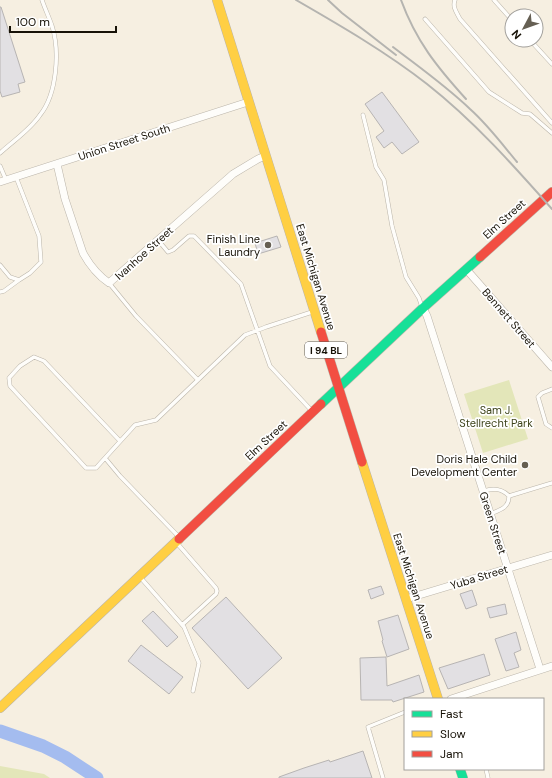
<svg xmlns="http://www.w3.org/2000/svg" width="552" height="778" font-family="'DM Sans',sans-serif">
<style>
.green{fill:#e3e6b9}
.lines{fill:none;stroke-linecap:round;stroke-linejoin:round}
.river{stroke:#a4bcef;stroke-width:13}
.building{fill:#e2e0e3;stroke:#b7b4b3}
.lane-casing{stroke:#bbb5aa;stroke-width:4.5}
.street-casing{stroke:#bbb5aa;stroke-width:8}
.fast-casing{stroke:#bbb5aa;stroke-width:10}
.slow-casing{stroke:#bbb5aa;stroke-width:10}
.jam-casing{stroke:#bbb5aa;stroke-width:10}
.lane{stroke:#fefdfa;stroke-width:3.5}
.street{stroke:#fefdfa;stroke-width:7}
.fast{stroke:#16e098;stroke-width:9}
.slow{stroke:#ffcf43;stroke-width:9}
.jam{stroke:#f24e42;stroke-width:9}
.rail{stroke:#b5b4b0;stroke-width:2}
.poi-dot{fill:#655f53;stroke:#fff;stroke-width:1.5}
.labels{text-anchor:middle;stroke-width:3.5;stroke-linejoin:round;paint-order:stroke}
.shield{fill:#fff;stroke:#5d5951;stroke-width:1}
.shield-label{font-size:10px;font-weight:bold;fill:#171207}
.street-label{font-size:11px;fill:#171207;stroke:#fff}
.poi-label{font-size:11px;fill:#171207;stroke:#fff;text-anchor:end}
.park-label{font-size:11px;fill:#3e441c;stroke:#fff}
</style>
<rect width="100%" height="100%" fill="#f6efe1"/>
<path class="green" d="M509,380l19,59 -45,14 -19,-59z
M0,766l44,8 6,4h-50z"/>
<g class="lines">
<path class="river" d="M0,731l43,15 22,11 32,21"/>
</g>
<path class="building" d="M0,7h1l24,75 -7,2 2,8 -18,5 -2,-6z
M382,92l37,50 -17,12 -10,-12 -8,6 -8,-11 8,-6 -19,-27z
M277,236l4,11 -23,7 -3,-11z
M381,586l3,8 -13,5 -3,-9z
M472,590l5,15 -11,4 -6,-15z
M226,597l56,61 -34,31 -56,-61z
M505,604l2,10 -17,4 -3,-10z
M153,611l25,26 -11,10 -25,-26z
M398,615l11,34 -22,8 -5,-16 1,-1 -5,-19z
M516,632l5,18 -7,3 5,14 -13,4 -11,-32z
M141,645l42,32 -14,17 -41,-33z
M484,654l6,21 -42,14 -9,-21z
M386,657l1,29 32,-11 5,17 -31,10 -1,-2h-31l-1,-42z
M363,751l9,27h-93v-1l25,-9 25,-8 1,2z"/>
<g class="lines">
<defs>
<path id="lane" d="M455,0c-3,7 2,13 5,19l92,104
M494,0l18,20
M425,19l64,73 33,21 8,1 22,19
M530,40l22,24
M363,115l13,52 8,13 8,46 14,51 13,21 3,9
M0,153c13,-12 30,-23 40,-38 17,-21 20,-64 12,-89 -3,-9 -7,-17 -10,-26
M0,166l6,14
M158,240l10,12 5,-2 16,-14h5l47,48 29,82 42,45
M0,265l10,12 9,3 11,-7 11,-11 -2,-26 -23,-59
M109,283l27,33 62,64
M0,292l4,-1 15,-11
M552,389l-10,4 -4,4 8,27 6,4
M105,458l-9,10h-10l-76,-82 -1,-8 11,-12 14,-9 10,4 76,80
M484,491c9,-3 17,-3 25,5l43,-13
M490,514c10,-4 19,-6 19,-18
M179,537l-59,-61 -15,-18 30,-33 21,-5 89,-85 21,-8 46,-15
M176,542l40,46 1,3 -1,3 -34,31
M140,577l44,50 15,36 -6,28
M486,769l2,9
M383,778l-15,-51 37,-15"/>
<path id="street" d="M57,164l8,35 18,54c6,11 16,23 26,30l124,-109 25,-15 7,-3
M0,182l248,-80
M466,269l86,98
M423,308l4,8 113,353
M406,599l146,-44
M451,699l101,-33"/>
<path id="fast" d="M321,404l102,-96 57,-51
M460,769l3,9"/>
<path id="slow" d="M217,0l104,332
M362,462l76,237
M0,708l179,-169"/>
<path id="jam" d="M480,257l72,-65
M321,332l41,130
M179,539l142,-135"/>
</defs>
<use href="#lane" class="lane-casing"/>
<use href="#street" class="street-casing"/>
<use href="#fast" class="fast-casing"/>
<use href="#slow" class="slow-casing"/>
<use href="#jam" class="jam-casing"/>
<use href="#lane" class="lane"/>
<use href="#street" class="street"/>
<use href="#fast" class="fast"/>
<use href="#slow" class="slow"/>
<use href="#jam" class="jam"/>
<path class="rail" d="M296,0c45,26 90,52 131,84 47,37 86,81 125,125
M328,0l14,13 54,42
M401,0c15,41 36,67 65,99
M393,47c26,20 53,39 77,62 18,16 32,35 47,53"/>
</g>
<g class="poi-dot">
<circle cx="268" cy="245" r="4"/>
<circle cx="525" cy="465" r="4"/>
</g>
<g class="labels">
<rect class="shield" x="305" y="342" width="42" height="16" rx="3"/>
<g class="shield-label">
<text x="326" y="354">I 94 BL</text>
</g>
<g class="street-label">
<text transform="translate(124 142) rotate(-18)" y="4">Union Street South</text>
<text transform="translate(504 219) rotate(-42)" y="4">Elm Street</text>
<text transform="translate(144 253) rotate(-42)" y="4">Ivanhoe Street</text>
<text transform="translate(316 277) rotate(73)" y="4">East Michigan Avenue</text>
<text transform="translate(509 318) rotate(49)" y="4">Bennett Street</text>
<text transform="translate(266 440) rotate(-43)" y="4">Elm Street</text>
<text transform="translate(493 523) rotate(72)" y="4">Green Street</text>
<text transform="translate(479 577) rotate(-17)" y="4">Yuba Street</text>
<text transform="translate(414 586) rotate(72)" y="4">East Michigan Avenue</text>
</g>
<g class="poi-label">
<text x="260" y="243">Finish Line<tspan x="260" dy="13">Laundry</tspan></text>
<text x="517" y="463">Doris Hale Child<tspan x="517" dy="13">Development Center</tspan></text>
</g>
<g class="park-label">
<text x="496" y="414">Sam J.<tspan x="496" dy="13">Stellrecht Park</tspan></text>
</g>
</g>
<rect x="404" y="698" width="140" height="72" fill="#ffffff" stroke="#a2a09c"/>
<rect x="412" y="711" width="20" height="6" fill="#16e098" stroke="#a2a09c"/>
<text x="440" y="718" font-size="12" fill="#171207">Fast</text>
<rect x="412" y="731" width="20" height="6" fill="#ffcf43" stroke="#a2a09c"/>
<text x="440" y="738" font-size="12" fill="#171207">Slow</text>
<rect x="412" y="751" width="20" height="6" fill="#f24e42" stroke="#a2a09c"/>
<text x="440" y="758" font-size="12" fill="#171207">Jam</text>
<g transform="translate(524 28) rotate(229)"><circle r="19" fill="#ffffff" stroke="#a2a09c"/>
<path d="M0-3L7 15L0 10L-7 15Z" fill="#655f53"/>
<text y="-6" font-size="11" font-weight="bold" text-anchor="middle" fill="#171207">N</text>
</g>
<path d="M10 26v6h106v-6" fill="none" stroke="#171207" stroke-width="2"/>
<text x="16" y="26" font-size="12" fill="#171207" stroke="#ffffff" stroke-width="3" paint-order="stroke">100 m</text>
</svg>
